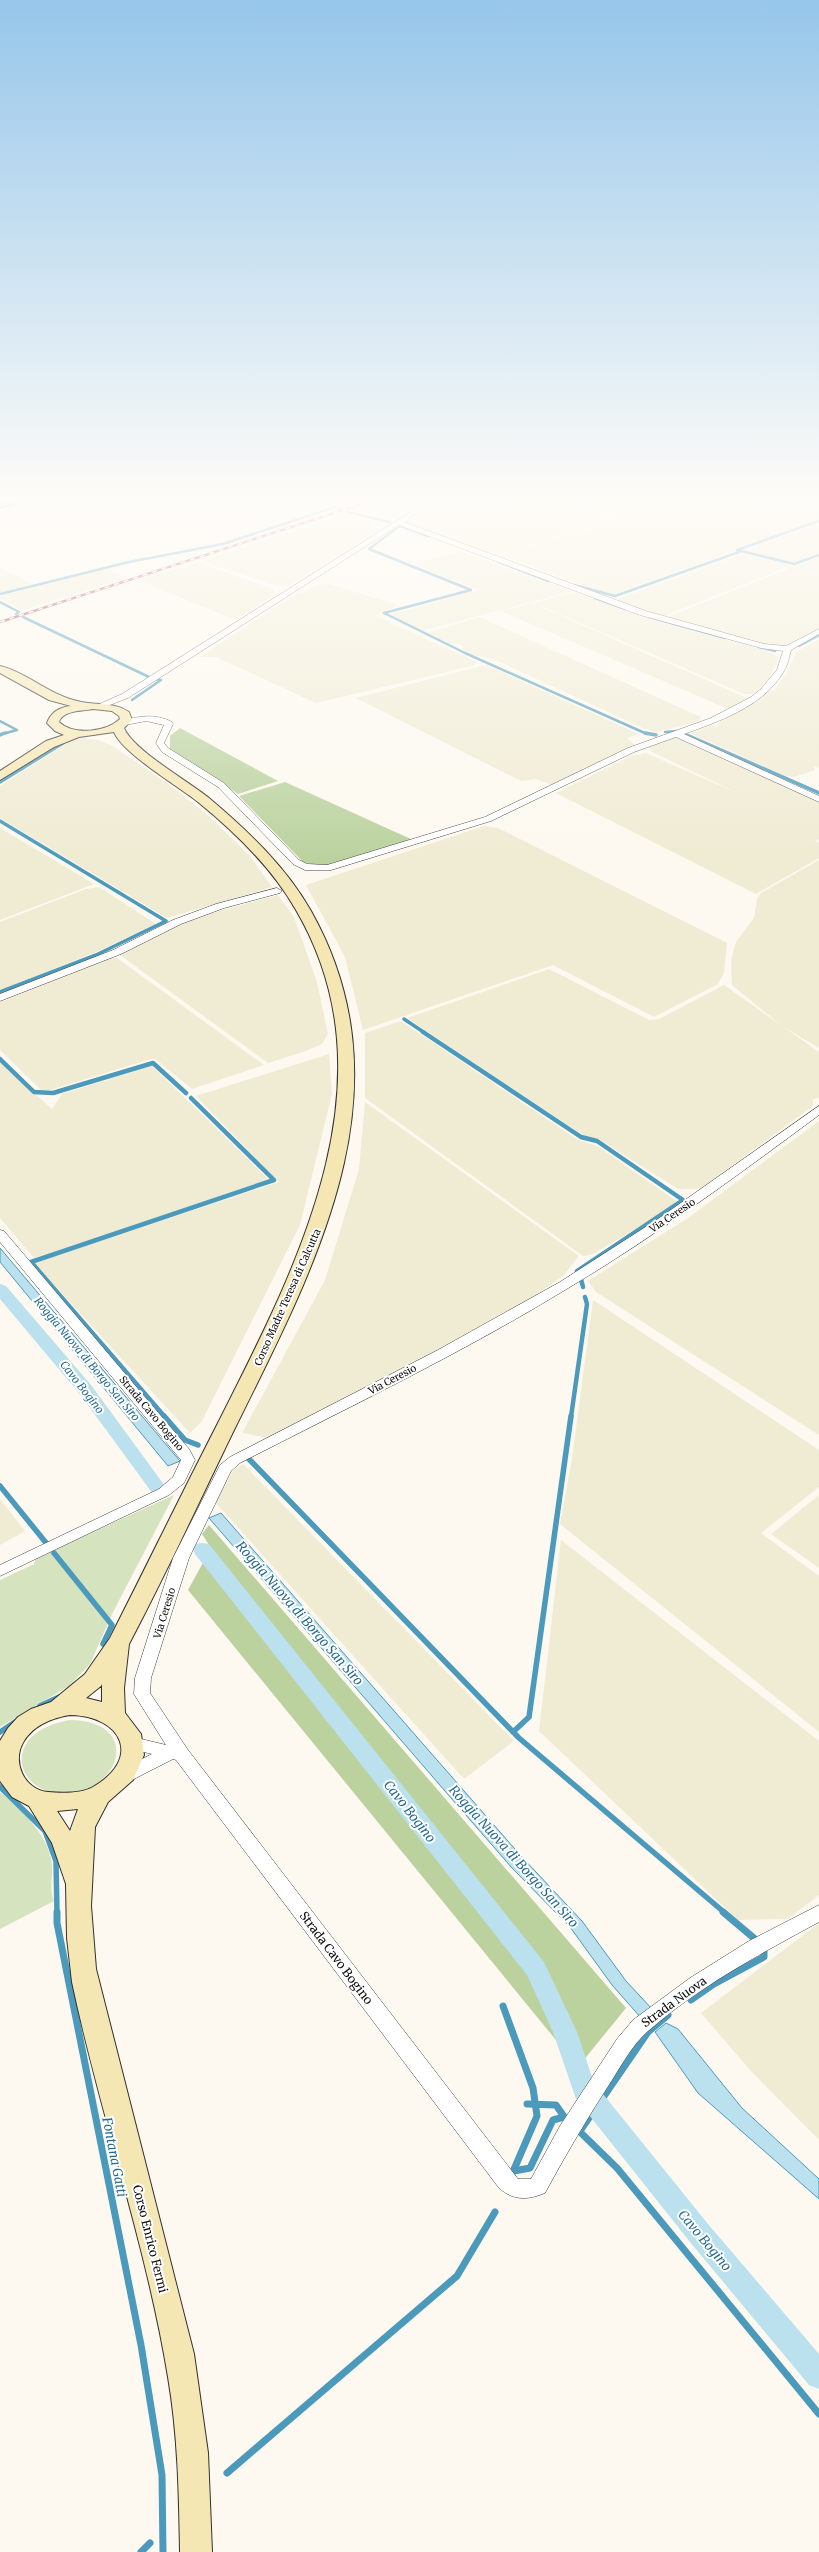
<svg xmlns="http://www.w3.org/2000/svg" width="819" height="2552" font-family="Merriweather,serif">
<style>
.farmland{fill:#f0ebd3}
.green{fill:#d5e3be}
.forest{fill:#bbd29f}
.water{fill:#bbe0ee;stroke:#4b9abc}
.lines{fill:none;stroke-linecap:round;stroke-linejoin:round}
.stream-far4{stroke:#4b9abc;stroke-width:2.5}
.stream-far3{stroke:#4b9abc;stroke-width:3.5}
.stream-far2{stroke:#4b9abc;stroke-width:4.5}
.stream-far1{stroke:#4b9abc;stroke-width:5.5}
.stream{stroke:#4b9abc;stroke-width:7}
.canal{fill:#bbe0ee;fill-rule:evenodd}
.minor-casing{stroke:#414141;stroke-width:1}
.secondary-casing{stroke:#303030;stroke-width:2}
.primary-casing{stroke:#1f1f1f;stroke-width:2}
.minor{fill:#fff;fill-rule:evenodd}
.secondary{fill:#f5e7b3;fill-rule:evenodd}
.primary{fill:#e7c076;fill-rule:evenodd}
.rail-casing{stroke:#ac3748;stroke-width:2.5}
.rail{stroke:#fff;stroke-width:1.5;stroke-dasharray:5;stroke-linecap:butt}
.labels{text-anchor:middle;stroke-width:4;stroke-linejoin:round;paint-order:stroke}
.street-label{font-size:10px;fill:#0e0e0e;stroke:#fff}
.water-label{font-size:11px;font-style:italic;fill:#266c90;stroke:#fff}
.near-street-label{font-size:12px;fill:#0e0e0e;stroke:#fff}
.near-water-label{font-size:13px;font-style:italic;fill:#266c90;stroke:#fff}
</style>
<rect width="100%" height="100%" fill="#fdf9f0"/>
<path class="farmland" d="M376,503h44l-23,13 -8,1 -29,-9z
M438,503h125l52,17 -115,33 -14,-1 -80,-29z
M570,503h249v17l-202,73 -10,1 -107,-40 121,-34z
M344,514l29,7v6l5,3 -90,56 -6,1 -76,-24 -1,-3z
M812,526l7,2v25l-26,10 -49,-12z
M460,551l67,25 46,15 -152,40 -33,-16 91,-25 -65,-26z
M743,554l49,11 -131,52 -46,-17z
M819,557v72l-30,16 -16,1 -108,-28z
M197,562l76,27 2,5 -33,22 -11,2 -93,-38z
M0,568l33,16 -33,9z
M106,569l20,9 -104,32 -22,-11v-3z
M329,584l70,21 -19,7 -3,5 100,45 -5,4 -156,37 -100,-46h-16l97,-64 8,-1 11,-7z
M574,592l77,28 110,29 18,8 -9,21 -17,16h-9l-210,-91z
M532,603l215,95 -19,11 -227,-98z
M479,617l222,100 -2,4 -42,11 -12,-3 -152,-70 -17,-3 -15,-7 3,-2 -4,-3 -12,-1 -21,-10z
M819,639v129l-6,-2 2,4 -21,7 -8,-1 -96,-43 22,-8 5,2 4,-6 49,-31 8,2 -4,-2 12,-16 10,-22z
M486,665l153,69 -12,4 10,9 -85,38 -16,-6 -15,2 -165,-83z
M84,738l14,2 15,6 58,40 38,30 41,40 22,31 -105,31 -167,-100v-32l72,-46z
M674,738l7,1 138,63v37l-4,2 4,2v15l-63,36 -200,-101 75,-37 15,-3 91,40 -85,-41 -4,-5z
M484,826l14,2 229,115 -3,30 -6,11 -64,33 -101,-52 -190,65 -18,-73 -39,-72z
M0,828l94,56 -94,36z
M819,860v188l-37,-22 -50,-41 -1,-25 5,-18 18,-24 3,-19 4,-6z
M99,887l57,37 -60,28 -96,38v-68l86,-33z
M278,895l16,22 23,65 11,52 -6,10 -16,7 -38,12 -148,-108 41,-23 32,-14z
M117,958l147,107 -72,24 -38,-31 -104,32h-9l-41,-40v-48l107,-43z
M549,969l100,51 10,-1 65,-34 95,67v46l-6,1v7l-113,83h-22l-78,-49 -17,-5 -176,-117z
M401,1021l177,119 19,6 81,56 -5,5 -80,47 -10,2 -218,-158v-65z
M329,1054l3,40 -32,131 -98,196 -12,12 -156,-170 245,-81 -83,-86z
M0,1062l52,47 10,-15 90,-28 118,115 -236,77 -34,-40z
M365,1102l214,154 -16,20 -62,43 -232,119 -27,-5 83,-153 34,-111z
M819,1121v314l-223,-143 -8,-11 100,-63z
M593,1300l226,150v37l-58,46 58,43v156l-259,-208 12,-65z
M243,1464l271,277 -50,38 -249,-277 19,-32z
M819,1495v73l-48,-34z
M0,1499l25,32 -25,14z
M561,1540l258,201v154l-31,24 -50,1 -199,-189z
M819,1923v217l-68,-69 -50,-58z"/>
<path class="green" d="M174,1495l-62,119 -22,50 -21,22 -69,41v-147l34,-16 2,-6z
M70,1720c77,1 48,80 -14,73 -25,-3 -45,-28 -28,-52 10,-13 27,-18 42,-21z
M0,1792c22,19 48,42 52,72 1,13 -3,24 2,37l-54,28z"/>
<path class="forest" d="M180,728l98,53 -40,13 -68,-45v-13z
M285,782l128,58 -73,24 -19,3 -18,-5 -64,-66z
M209,1525l417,483 -48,59 -390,-477 23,-42 -9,-14z"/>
<path class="water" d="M0,1248l180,213 -12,5 -168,-204z
M221,1513l300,343 61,65 44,60 27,29 -11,9 -30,-34 -42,-58 -58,-59 -61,-70 -242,-280z
M666,2023l12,6 64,79 77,71v20l-121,-106 -43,-61z"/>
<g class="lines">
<path class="stream-far4" d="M347,512l43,10
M819,521l-82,29 57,14 25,-9
M398,525l30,11
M499,562l49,19
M574,585l41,11 127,-45
M0,594l129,-32 94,-18 112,-37 5,2
M595,598l30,11
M0,602l19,10 -3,2
M384,613l81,40 182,81
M384,613l87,-23 -102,-41 32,-24
M23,617l126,60
M649,617l76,21
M799,646l20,-11
M759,647l16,4
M132,700l29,-20 -6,-1
M0,721l17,9 -15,4
M665,732l12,-1"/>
<path class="stream-far3" d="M645,733l11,2
M0,735l5,-2
M687,735l132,58
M0,782l63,-39
M0,821l166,100 -70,34 -96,37
M404,1019l21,14"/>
<path class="stream-far2" d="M423,1032l158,105 16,4 86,59 -106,71
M0,1059l34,33 19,1 100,-30 33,30
M581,1279l2,8
M165,1417l-134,-155 243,-82 -83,-82
M571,1417l16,-113 -2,-7"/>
<path class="stream-far1" d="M164,1416l21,24 13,5
M248,1458l271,280 206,175
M0,1486l47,58
M54,1553l58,72 -9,19
M40,1706l19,-9
M0,1732l15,-10
M513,1732l16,-15 42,-301
M0,1787l45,44 11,30 1,52"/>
<path class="stream" d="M57,1912v11l84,422 21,130 1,77
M723,1912l32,27
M691,2000l23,-16 50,-27v-5
M503,2006l30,82 4,28 -25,58
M527,2104l29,1 9,13
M577,2129l40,39 202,246
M580,2131l68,-99 20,-17
M514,2171l16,-3 23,-48 11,-3
M227,2473l230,-197 38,-64
M141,2552l9,-9"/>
<path class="canal" d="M0,1284l6,2 85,99 74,101 3,4 -3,4h-12l-74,-101 -79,-94z
M202,1543l7,1 335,418 33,70 20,60 6,2 105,130 111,130v35l-10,-4 -119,-143 -105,-132 -3,-9 -6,-2 -23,-67 -26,-57 -332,-421 -2,-5 2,-5z"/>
<defs>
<path id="minor" d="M425,503h7l-28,19 242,89 118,33 22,2 33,-17v5l-28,16c-2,7 -3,15 -7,21 -20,35 -64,50 -100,63l135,62v6l-143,-65 -42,15 -143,69 -160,49h-26l-12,-6 -75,-77 -56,-35 -6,-9 8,-18 -18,-4 -26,5v-4c17,-6 35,-9 52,0l1,2 -9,19 4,5 56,35 75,77 8,4 20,1 158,-48 143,-69 83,-30 40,-21 10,-8 16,-19 6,-19 -22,-3 -121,-33 -241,-90 -271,173 -26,10 -7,-2 27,-12z
M277,888l5,3 -2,2 -56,15 -43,16 -60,30 -121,47v-7l113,-44 60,-30 43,-16z
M819,1106v9c-81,60 -162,120 -249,172 -106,65 -219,119 -330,176l-9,8 -42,87 -38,120 -1,15 38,57 330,429h13l29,-53 57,-87 16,-19 57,-42 59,-37 70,-36v17c-59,32 -121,65 -171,109 -15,13 -26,33 -36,49 -24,37 -46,74 -67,113 -17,7 -31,8 -46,-5l-323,-428 -3,-1 -43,22 -6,2 -6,-2 -3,-5 3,-5 34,-17 -25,-6 -2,-5 2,-5 6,-1 33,8 -32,-51 1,-16 38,-120 47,-93 10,-8 208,-107 122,-68 98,-63z
M0,1230l4,1 185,218 6,11 -11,23 -15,12 -169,81v-11l159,-76 14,-12 8,-17 -181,-218z"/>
<path id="secondary" d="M0,666c30,7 52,33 88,37 15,2 27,0 41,9l3,8 -8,8c9,22 64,53 85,70 38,32 77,69 102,113 101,180 4,355 -77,519 -35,72 -68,144 -105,214l-5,44 1,25 16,21 3,21 -11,25 -25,22 -13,25 -4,79 5,63 98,385 14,99 4,99h-32c-1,-58 -2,-117 -12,-175 -22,-134 -68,-263 -96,-395l-5,-44 -1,-54 -14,-41 -23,-37 -17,-9 -12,-16v-40l8,-13 10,-11 13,-8 20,-7 34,-28 25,-36c36,-71 71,-143 108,-215 79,-157 178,-342 78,-513 -24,-42 -61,-78 -98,-108 -20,-16 -76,-49 -84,-70l-35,5 -25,10 -54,33v-9l46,-30 18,-6 -9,-4 -8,-8c4,-11 13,-16 24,-17l-22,-6 -49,-27zM93,709l19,2 7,5 1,3c-14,13 -46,17 -61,3 4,-12 24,-11 34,-13zM102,1684v18l-16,-4 15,-12zM70,1715c53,1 72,44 23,72 -12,7 -33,6 -45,5 -24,-2 -37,-31 -24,-51 10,-16 28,-23 46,-26zM78,1809l-8,22 -13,-20z"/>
<path id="primary" d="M0,503h15l-15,5z"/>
</defs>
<use href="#minor" class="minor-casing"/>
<use href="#secondary" class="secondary-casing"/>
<use href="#primary" class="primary-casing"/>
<use href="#minor" class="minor"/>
<use href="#secondary" class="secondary"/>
<use href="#primary" class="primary"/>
<defs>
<path id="rail" d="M0,622l365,-119"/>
</defs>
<use href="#rail" class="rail-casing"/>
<use href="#rail" class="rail"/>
</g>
<linearGradient id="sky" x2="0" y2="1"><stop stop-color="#96c6ea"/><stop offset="0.58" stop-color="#fefcf8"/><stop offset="1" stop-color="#fefcf8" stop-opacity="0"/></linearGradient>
<rect width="819" height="860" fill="url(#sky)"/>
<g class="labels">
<g class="street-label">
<text transform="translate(672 1215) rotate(-34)" y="4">Via Ceresio</text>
<text transform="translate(287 1297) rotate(-66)" y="4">Corso Madre Teresa di Calcutta</text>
<text transform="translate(392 1379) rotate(-28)" y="4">Via Ceresio</text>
<text transform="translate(152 1413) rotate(50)" y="4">Strada Cavo Bogino</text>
<text transform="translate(164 1613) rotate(-73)" y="4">Via Ceresio</text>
</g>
<g class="water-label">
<text transform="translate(87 1359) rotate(50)" y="4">Roggia Nuova di Borgo San Siro</text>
<text transform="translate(82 1387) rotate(52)" y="4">Cavo Bogino</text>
</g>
<g class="near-street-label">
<text transform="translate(336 1958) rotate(53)" y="4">Strada Cavo Bogino</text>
<text transform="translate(674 2002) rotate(-36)" y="4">Strada Nuova</text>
<text transform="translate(150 2239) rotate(76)" y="4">Corso Enrico Fermi</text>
</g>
<g class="near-water-label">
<text transform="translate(300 1613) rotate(49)" y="5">Roggia Nuova di Borgo San Siro</text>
<text transform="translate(410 1811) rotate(52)" y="5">Cavo Bogino</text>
<text transform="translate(514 1856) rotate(48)" y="5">Roggia Nuova di Borgo San Siro</text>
<text transform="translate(115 2157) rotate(79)" y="5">Fontana Gatti</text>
<text transform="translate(705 2240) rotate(50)" y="5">Cavo Bogino</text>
</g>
</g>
</svg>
